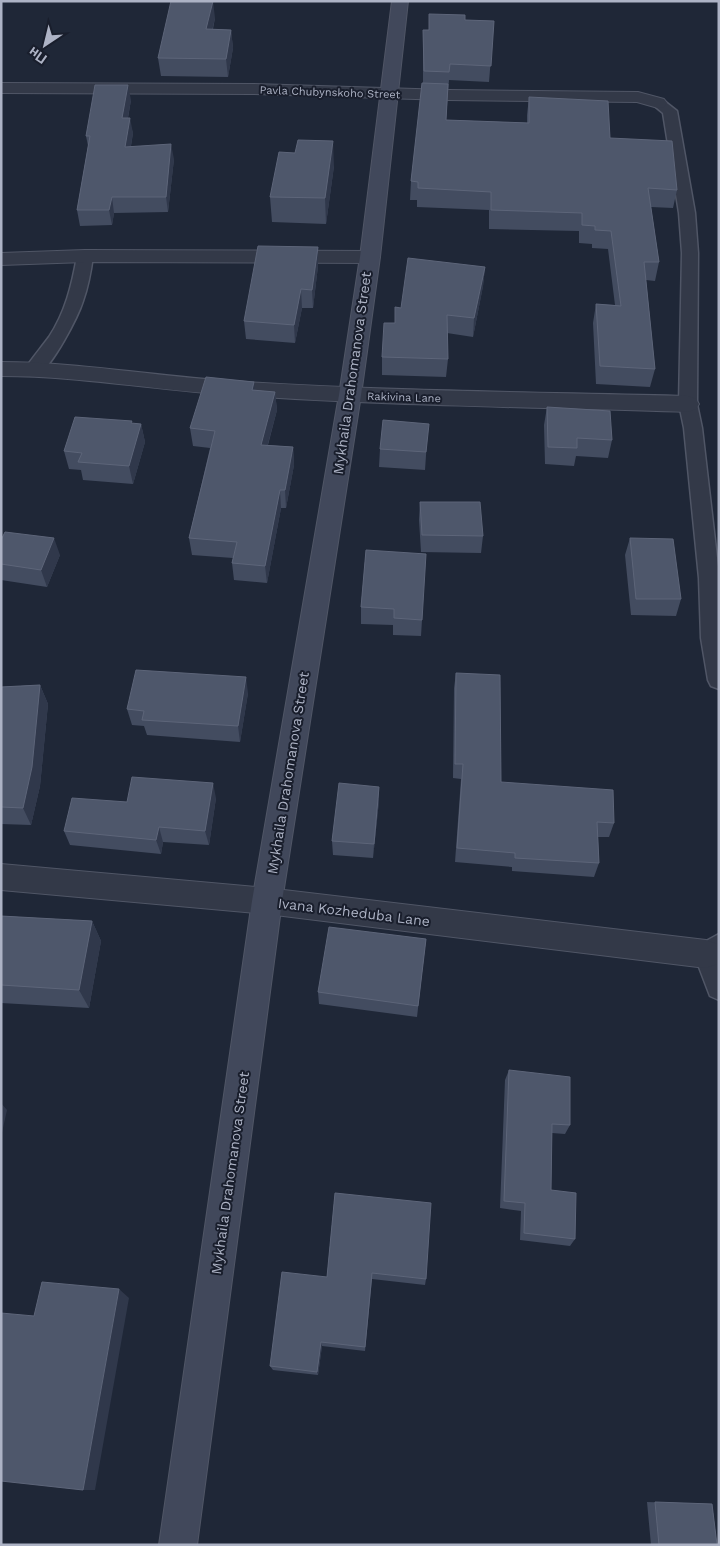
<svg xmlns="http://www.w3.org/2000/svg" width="720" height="1546" font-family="'Work Sans',sans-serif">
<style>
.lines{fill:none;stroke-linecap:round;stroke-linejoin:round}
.service-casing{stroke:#505666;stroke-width:3}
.minor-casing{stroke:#505666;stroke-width:2}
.secondary-casing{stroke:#505666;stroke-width:2}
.service{fill:#333948;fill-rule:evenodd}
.minor{fill:#333948;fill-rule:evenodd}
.secondary{fill:#41485b;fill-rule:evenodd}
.wall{fill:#434c60}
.shaded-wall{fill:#30384b}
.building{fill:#4e576b;stroke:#5d6579}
.labels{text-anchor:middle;stroke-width:4;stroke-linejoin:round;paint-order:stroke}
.far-street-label{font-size:11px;fill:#adb3c5;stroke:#191e2c}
.street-label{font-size:14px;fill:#adb3c5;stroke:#191e2c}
</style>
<rect width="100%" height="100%" fill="#1f2737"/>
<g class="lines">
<defs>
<path id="service" d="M658,99l5,1 14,11 18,102 3,40 -1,151 5,24 17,147v114l-8,-3 -3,-6 -7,-42 -2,-60 -15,-150 -5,-24 3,-151 -3,-40 -16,-100 -12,-10 2,-3z
M85,251l6,1 2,4c-2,15 -5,31 -10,45 -5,16 -31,66 -44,72 -4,2 -7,1 -11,0l-3,-4c7,-11 16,-21 24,-32 16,-24 23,-52 28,-81l2,-4z
M719,934v66l-9,-4 -16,-42 3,-8z"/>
<path id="minor" d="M1,83l252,1 195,6 190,2 26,7 3,4 -3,4 -6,1 -21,-6 -189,-2 -195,-6 -252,-1z
M85,250l285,1 7,2 3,4 -3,4 -7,2 -285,-1 -84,3v-12z
M1,362c77,0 153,14 230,19 152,10 305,11 457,15l8,3 3,5 -3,5 -8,3c-152,-5 -305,-6 -457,-17 -77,-5 -153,-19 -230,-19z
M1,864l266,24 439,52 11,4 2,5 -2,15 -11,4 -439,-54 -266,-24z"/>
<path id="secondary" d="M392,1h16l-28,256 -19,138 -79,506 -85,644h-38l93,-644 87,-506 21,-138z"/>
</defs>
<use href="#service" class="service-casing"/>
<use href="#minor" class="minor-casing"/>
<use href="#secondary" class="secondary-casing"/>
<use href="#service" class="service"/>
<use href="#minor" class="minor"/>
<use href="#secondary" class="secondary"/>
</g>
<path class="wall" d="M215,18l-2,11 18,1 2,18 -5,29 -67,-1 -3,-18z
M465,20l29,1 -5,61 -40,-2 -3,40 81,3v-8l2,-18 81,41 67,52 -4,18 -22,-1 8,55 -4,19 -9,-1 9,89 -5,18 -54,-3 -3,-61 3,-19 19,1 -7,-56 -16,-1v-4l-13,-1v-12l-90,-2v-19l-72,-3v-7h-7l1,-19 12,-98v-53h5z
M131,100l-3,18 5,15 -2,13 43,13 -6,53 -54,1 -2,12 -32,1 -3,-16 11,-64 -2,-10z
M295,153l39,13 -8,58 -54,-2 -2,-25z
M318,247v19l-5,42h-11l-7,35 -49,-4 -2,-18z
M485,267l-2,19 -10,51 -26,-4 1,26 -2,18 -64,-2v-18l13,-34 6,-15z
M255,390l20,2 2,18 -9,35 25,2 1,18 -8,43h-5l-14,75 -33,-3 -2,-17 1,-5 -41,-3 -3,-17 21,-90 -17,-2 -3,-18z
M547,407l65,33 -4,18 -32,-2 -2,10 -29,-2 -1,-39z
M132,424h9l4,18 -12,42 -50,-4 -2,-10 -12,-1 -5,-18z
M427,441l-2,29 -46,-3 1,-18z
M420,502l63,34 -2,17 -60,-1 -2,-32z
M630,538l51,61 -5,17 -45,-1 -6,-60z
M1,540l59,15 -13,32 -46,-7z
M366,550l56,70 -1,16 -28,-1v-10l-32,-1v-17z
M456,673l45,109 113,41 -5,14h-11l1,26 -5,14 -82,-6v-4l-57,-5 6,-83 -8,-1 1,-90z
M40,685l8,19 -8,82 -9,39 -30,-1v-137z
M248,693l-8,49 -93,-7 -3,-9 -12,-1 -5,-16z
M379,787v14l-6,57 -40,-3 -1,-14z
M216,798l-7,47 -46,-3 -2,12 -91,-9 -6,-14 63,-29z
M1,916l91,5 9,20 -12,67 -88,-5z
M426,939l-9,78 -98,-13 -1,-12z
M509,1070l61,55 -5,9 -13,-1 -1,57 24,49 -5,7 -50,-6 1,-29 -21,-3 5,-128z
M335,1193l91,86 -1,6 -53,-6 -7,72 -43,-5 -4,29 -45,-5 -3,-4 57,-89z
M647,1502l65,2 5,41h-66z"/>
<path class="shaded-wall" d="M213,1l2,17 -7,29 -2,-18z
M231,30l2,18 -5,29 -2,-18z
M128,85l3,15 -6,33 -3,-15z
M130,118l3,15 -5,29 -3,-15z
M333,141l1,25 -8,58 -1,-26z
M171,144l3,15 -6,53 -2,-15z
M112,197l2,16 -2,12 -3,-15z
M318,247v19l-5,42 -1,-18z
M485,267l-2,19 -10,51 1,-19z
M301,289l1,19 -7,35 -1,-18z
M254,382l2,18 -4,-10z
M275,392l2,18 -14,52 -2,-17z
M141,424l4,18 -12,42 -4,-18z
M293,447l1,18 -8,43 -1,-18z
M280,490l1,18 -14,75 -2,-17z
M54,538l6,17 -13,32 -6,-17z
M246,677l2,16 -8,49 -2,-16z
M40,685l8,19 -8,82 -9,39 -8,-17z
M213,783l3,15 -7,47 -4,-14z
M379,787v14l-6,57 1,-14z
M159,827l4,15 -2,12 -5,-14z
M92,921l9,20 -12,67 -10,-18z
M1,1103l6,7 -6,27z
M119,1289l10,9 -34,192h-12z
M321,1342l1,4 -4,29 -1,-3z"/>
<path class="building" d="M171,1h42l-7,28 25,1 -5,29 -68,-1z
M429,14l36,1v5l29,1 -3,45 -41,-2 -1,8 -25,-1 -1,-41h6z
M422,83l26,1 -2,36 83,3v-26l79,4 2,37 62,3 5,49 -29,-2 11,74h-15l11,107 -55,-3 -4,-62 25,2 -10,-75 -16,-1v-4l-13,-1v-12l-91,-3v-18l-73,-4v-6l-7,-1z
M95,85h33l-6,33h8l-5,29 46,-3 -5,53h-54l-3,13h-32l13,-74h-4z
M298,140l35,1 -8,57 -55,-1 9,-45 16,1z
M258,246l60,1 -6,43 -11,-1 -7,36 -50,-4z
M408,258l77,9 -11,51 -27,-3 1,44 -66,-2 2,-34h11v-16l6,1z
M206,377l48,5 -2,8 23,2 -14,53 32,2 -8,43h-5l-15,76 -33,-3 5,-21 -48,-4 26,-107 -25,-3z
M547,407l63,4 2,29 -35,-2v10l-29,-1z
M75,417l57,4 -1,2 10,1 -12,42 -51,-4 4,-9 -18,-2z
M383,420l46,4 -3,28 -46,-3z
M420,502h60l3,34 -61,-1z
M5,532l49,6 -13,32 -40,-6v-24z
M630,538l43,1 8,60h-45z
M366,550l60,4 -4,66 -28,-2v-9l-33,-2z
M136,670l110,7 -8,49 -96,-6 2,-9 -17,-2z
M456,673l44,2 1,107 112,8 1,33 -17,-1 2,41 -84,-5v-5l-58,-5 6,-84h-8z
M40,685l-8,82 -9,41 -22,-1v-120z
M132,777l81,6 -8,48 -46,-4 -3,13 -92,-9 8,-33 55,4z
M339,783l40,4 -5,57 -42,-3z
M1,916l91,5 -13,69 -78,-5z
M329,927l97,12 -8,67 -100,-14z
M509,1070l61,7v48l-18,-1 -1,66 25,3 -1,46 -51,-6 1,-30 -21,-2z
M335,1193l96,10 -5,76 -54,-6 -7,74 -44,-5 -4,30 -47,-6 12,-94 45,5z
M42,1282l77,7 -36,201 -82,-9v-168l33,3z
M655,1502l57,2 5,41h-58z"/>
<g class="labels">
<g class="far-street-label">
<text transform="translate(330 92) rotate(2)" y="4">Pavla Chubynskoho Street</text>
<text transform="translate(404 397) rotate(2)" y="4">Rakivina Lane</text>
</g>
<g class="street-label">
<text transform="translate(352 373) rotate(-82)" y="5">Mykhaila Drahomanova Street</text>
<text transform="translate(288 773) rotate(-81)" y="5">Mykhaila Drahomanova Street</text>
<text transform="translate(354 912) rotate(7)" y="5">Ivana Kozheduba Lane</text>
<text transform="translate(230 1173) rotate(-82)" y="5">Mykhaila Drahomanova Street</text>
</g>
</g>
<rect width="720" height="1546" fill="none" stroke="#adb3c5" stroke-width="5"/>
<g transform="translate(45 45) rotate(215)" stroke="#191e2c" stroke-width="4" paint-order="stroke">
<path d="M0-4L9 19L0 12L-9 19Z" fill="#adb3c5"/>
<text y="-8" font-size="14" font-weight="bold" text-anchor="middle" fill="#adb3c5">Пн</text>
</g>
</svg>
